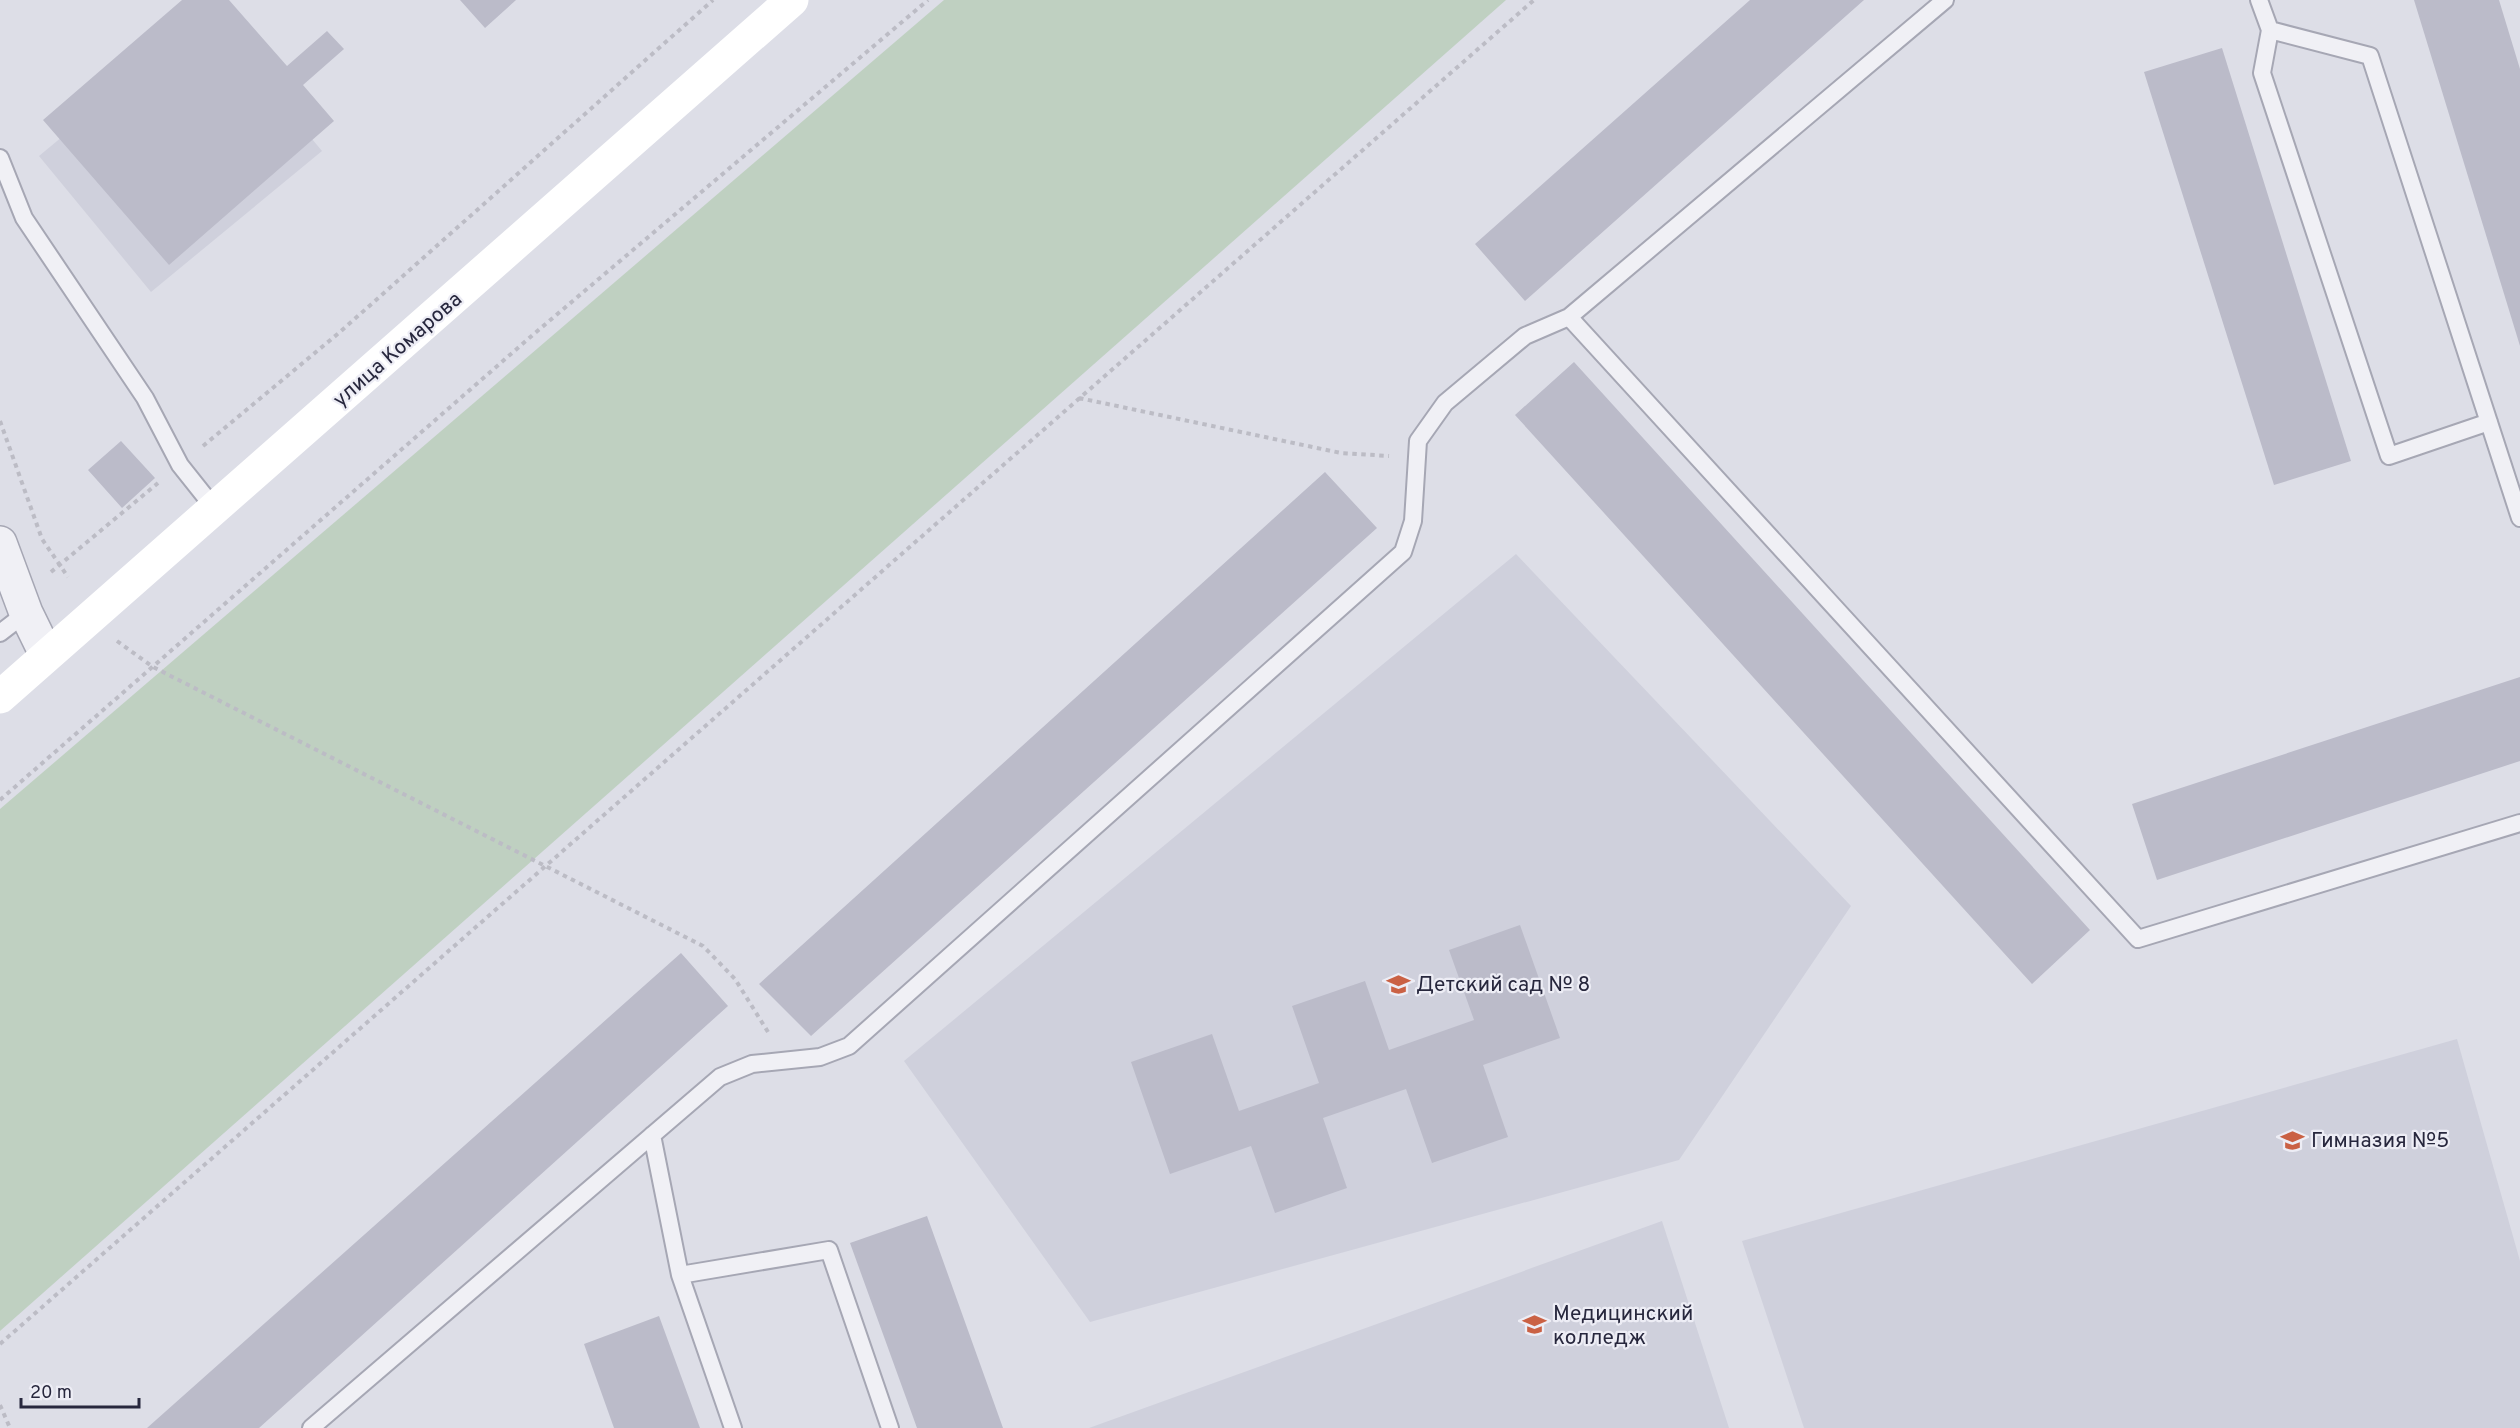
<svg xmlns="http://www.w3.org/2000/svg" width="2520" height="1428" font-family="Overpass,sans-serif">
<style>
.built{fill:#cfd0dc}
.green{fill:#bfd0c1}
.building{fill:#bbbbc9}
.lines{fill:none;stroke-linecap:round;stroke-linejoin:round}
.service-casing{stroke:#a6a7b4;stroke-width:20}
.tertiary-casing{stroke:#a6a7b4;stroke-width:36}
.path{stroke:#bcbcc5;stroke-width:4;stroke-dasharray:4.5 4.5;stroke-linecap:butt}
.service{stroke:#f0f0f5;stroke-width:16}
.tertiary{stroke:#f0f0f5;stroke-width:33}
.secondary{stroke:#fff;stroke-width:33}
.labels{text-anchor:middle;stroke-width:4.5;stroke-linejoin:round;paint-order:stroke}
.street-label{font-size:21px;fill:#27273d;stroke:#ededf5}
.poi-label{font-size:21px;fill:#27273d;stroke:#ededf5;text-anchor:start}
</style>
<rect width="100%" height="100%" fill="#dddee7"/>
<path class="built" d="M209,15l113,136 -171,141 -112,-136z
M1516,554l335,352 -172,254 -589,162 -186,-261z
M2457,1039l63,222v167h-716l-62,-187z
M1662,1221l67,207h-640z"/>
<path class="green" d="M944,0h562l-1506,1331v-522z"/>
<path class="building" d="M182,0h47l58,66 40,-35 17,18 -41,36 31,36 -165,144 -126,-145z
M460,0h56l-31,28z
M1750,0h114l-339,301 -50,-57z
M2414,0h85l21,69v277z
M2222,48l129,413 -77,24 -130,-413z
M1574,362l516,568 -58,54 -517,-569z
M121,441l34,37 -33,30 -34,-38z
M1325,472l52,56 -566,508 -52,-52z
M2520,677v84l-363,119 -25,-76z
M1520,925l40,113 -77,27 25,72 -76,26 -26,-74 -83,29 24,70 -72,25 -24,-67 -81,28 -39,-112 81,-28 27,77 80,-28 -27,-77 73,-25 24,69 85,-30 -25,-70z
M681,953l47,53 -469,422h-112z
M927,1216l76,212h-86l-67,-185z
M659,1316l41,112h-86l-30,-84z"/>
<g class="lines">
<defs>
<path id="service" d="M2259,0l11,30 100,26 150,462
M2270,30l-8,43 127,383 100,-34
M0,158l24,60 121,180 35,67 35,44
M1569,317l569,622 382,-116
M0,633l26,-20
M652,1135l28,140 53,153
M680,1275l149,-25 61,178
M311,1428l409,-351 32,-13 68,-7 29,-11 554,-494 10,-31 5,-80 27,-38 80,-67 44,-19 376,-317"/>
<path id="tertiary" d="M0,543l26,70 20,41"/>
</defs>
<use href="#service" class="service-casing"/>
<use href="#tertiary" class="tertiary-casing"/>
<path class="path" d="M1079,398l262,55 48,3
M0,421l42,118 26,38
M203,446l137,-114 373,-332
M51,572l107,-89
M117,641l36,26 550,279 32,33 33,53
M0,800l535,-467 393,-333
M0,1344l1534,-1344
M0,1405l10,23"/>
<use href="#service" class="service"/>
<use href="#tertiary" class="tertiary"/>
<path class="secondary" d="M0,697l792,-697"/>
</g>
<defs>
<symbol id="school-bare" viewBox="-9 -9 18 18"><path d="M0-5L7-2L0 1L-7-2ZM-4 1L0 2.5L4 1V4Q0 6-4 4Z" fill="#ca6144" stroke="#ededf5" stroke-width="2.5" paint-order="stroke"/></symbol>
<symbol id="university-bare" viewBox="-9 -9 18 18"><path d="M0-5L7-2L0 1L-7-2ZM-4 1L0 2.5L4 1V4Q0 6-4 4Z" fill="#ca6144" stroke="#ededf5" stroke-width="2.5" paint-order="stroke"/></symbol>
</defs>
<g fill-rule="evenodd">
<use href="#school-bare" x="1382" y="968" width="33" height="33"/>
<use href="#school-bare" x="2276" y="1124" width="33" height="33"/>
<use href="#university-bare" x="1518" y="1308" width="33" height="33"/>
</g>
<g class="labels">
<g class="street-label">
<text transform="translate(397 349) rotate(-41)" y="7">улица Комарова</text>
</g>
<g class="poi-label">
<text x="1416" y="991">Детский сад № 8</text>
<text x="2311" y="1147">Гимназия №5</text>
<text x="1553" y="1320">Медицинский<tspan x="1553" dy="24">колледж</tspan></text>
</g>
</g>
<path d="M21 1398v9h118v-9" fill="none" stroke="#27273d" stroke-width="3"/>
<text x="30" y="1398" font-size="18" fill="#27273d" stroke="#ededf5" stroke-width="4.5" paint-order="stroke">20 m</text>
</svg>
